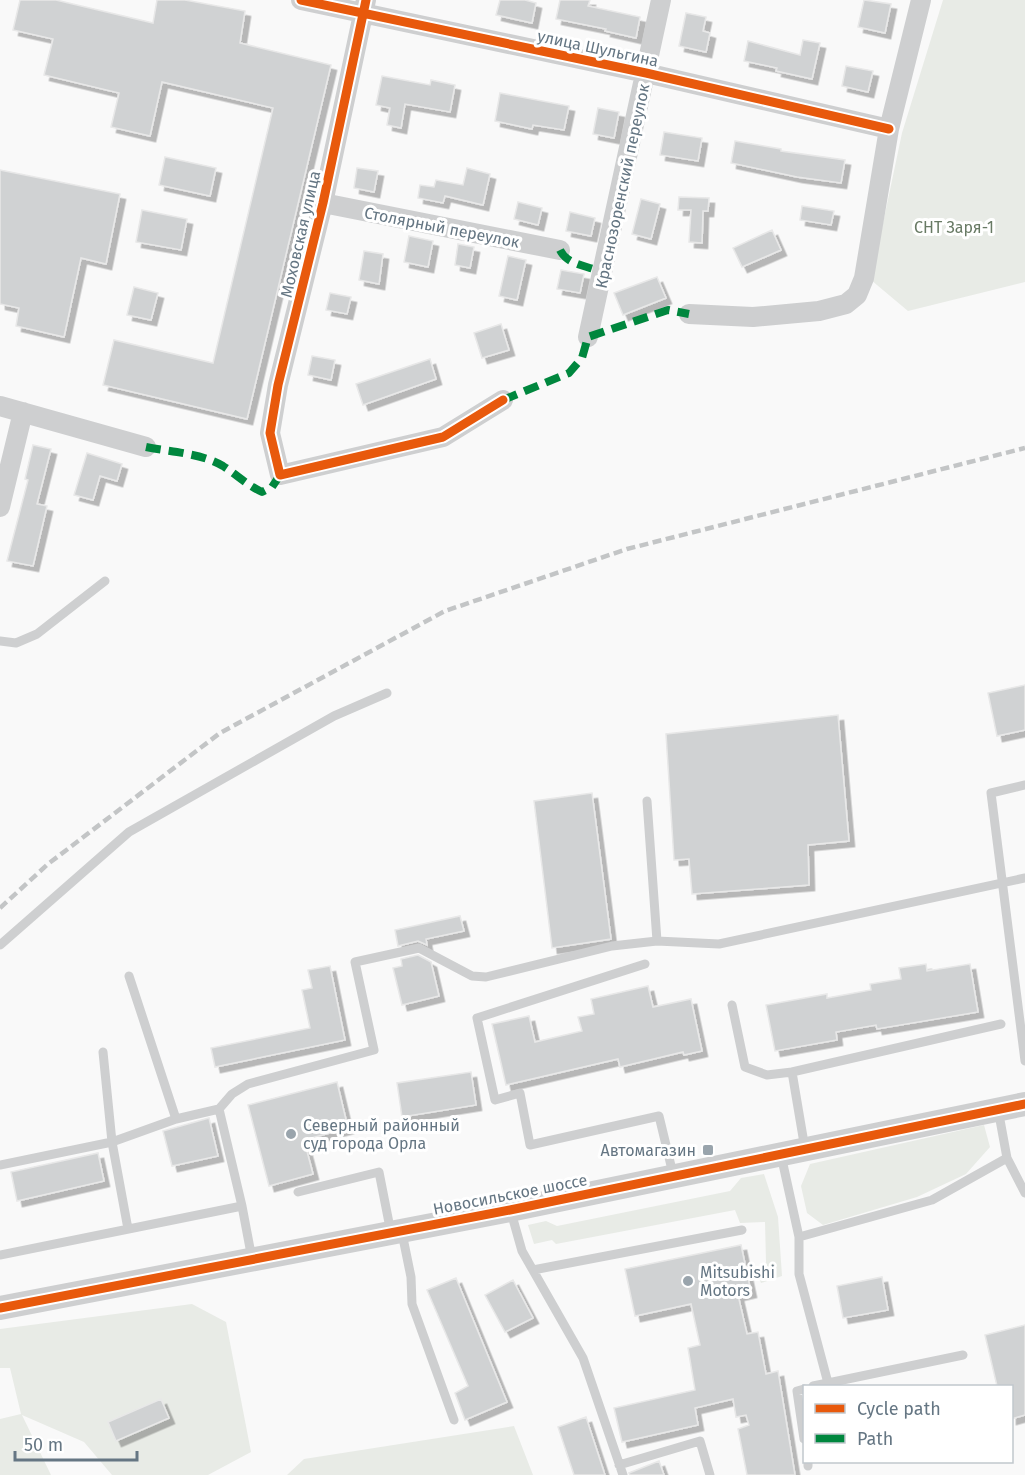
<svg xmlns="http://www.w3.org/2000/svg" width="1025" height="1475" font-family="'Fira Sans',sans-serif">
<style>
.green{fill:#e8ebe6}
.building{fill:#d0d2d3;stroke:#e8e8e8;stroke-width:1.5;filter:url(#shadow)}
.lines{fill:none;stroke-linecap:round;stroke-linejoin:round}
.service{stroke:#cecfd0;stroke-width:9}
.minor{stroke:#cecfd0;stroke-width:20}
.tertiary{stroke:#cecfd0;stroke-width:24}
.rail{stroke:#c3c5c6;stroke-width:4.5;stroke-dasharray:9 4.5;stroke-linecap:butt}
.quiet{stroke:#00873e;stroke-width:8;stroke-dasharray:15 8;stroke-linecap:butt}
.cycleway-casing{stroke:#fff;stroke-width:13}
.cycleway{stroke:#e8590c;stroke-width:9}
.poi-dot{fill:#99a4ac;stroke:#fff;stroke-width:2}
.labels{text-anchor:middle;stroke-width:6;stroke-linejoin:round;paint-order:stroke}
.street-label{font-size:16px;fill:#657683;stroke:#fff}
.park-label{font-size:16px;fill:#687a64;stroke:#fff}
.poi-label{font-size:16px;fill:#657683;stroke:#fff;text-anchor:start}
</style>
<defs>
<filter id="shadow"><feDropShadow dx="5.5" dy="5.5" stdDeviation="0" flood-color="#0004"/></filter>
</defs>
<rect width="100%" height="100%" fill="#f9f9f9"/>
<path class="green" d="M943,0h82v282l-117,29 -37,-31 31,-147z
M984,1125l6,22 -24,27 -49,23 -94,28 -16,-12 -6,-27 9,-22z
M764,1174l14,43 4,59 -21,7 -2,-5 7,-16 -1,-40 -25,1 -5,-13 -179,34 -4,-4 -18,4 -6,-19 18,-4 11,5 173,-35 11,-13z
M192,1304l34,18 25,130 -43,23h-96l-28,-33 -62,-27 29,60h-51v-56l21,-5 -11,-46h-10v-39z
M514,1426l19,49h-246l17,-16z"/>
<path class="building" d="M20,0h36l97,23 4,-23h28l60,11 -5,32 91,22 -84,354 -144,-34 11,-45 99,23 60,-255 -111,-26 -12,54 -39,-9 8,-34 -75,-18 9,-36 -40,-9z
M500,0h25l11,3 -4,20 -36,-8z
M560,0h30l-2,6 52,11 -4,21 -31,-7 1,-2 -50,-10z
M864,0l27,4 -6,29 -27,-6z
M686,13l20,4 -3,14 7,2 -4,19 -27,-6z
M803,40l17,3 -8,36 -36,-8 1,-3 -33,-7 4,-20 52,14z
M846,66l27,5 -5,21 -26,-6z
M382,76l48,9 1,-5 24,5 -5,27 -45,-8 -4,24 -14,-3 3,-17 -14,-3z
M500,93l69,13 -5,24 -31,-5 -1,4 -37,-8z
M598,108l21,4 -5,26 -21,-4z
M664,132l38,6 -4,23 -38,-6z
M735,141l46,8v2l64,9 -4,23 -44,-6 -66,-14z
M165,157l51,11 -6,28 -51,-11z
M357,168l21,3 -4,21 -20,-4z
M467,168l23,6 -7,31 -38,-9 -2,7 -25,-5 2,-13 14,2 2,-7 27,5z
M0,170l120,24 -14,70 -25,-6 -17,79 -48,-11 3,-18 -19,-4z
M679,197l30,1 -1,13h-5l-1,32 -13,-1 2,-32h-13z
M641,199l19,5 -9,35 -19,-5z
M518,202l24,6 -4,17 -24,-6z
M802,206l32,5 -3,14 -31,-5z
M142,210l45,9 -6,31 -45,-8z
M570,212l25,6 -4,18 -25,-5z
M772,230l9,20 -39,17 -9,-19z
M409,236l24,5 -5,26 -24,-5z
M458,244l16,3 -4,21 -15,-3z
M364,251l19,3 -4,30 -20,-4z
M508,256l18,4 -9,40 -18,-4z
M561,270l23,4 -4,19 -23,-4z
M657,277l9,21 -43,17 -9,-22z
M134,287l24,6 -7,27 -24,-5z
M330,293l21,4 -4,17 -21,-4z
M501,324l8,26 -27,8 -8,-25z
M312,356l23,4 -4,20 -23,-5z
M430,359l6,20 -73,26 -7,-21z
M33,445l18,4 -14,55 10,2 -14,60 -26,-5 21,-81 -3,-1z
M87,453l35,11 -5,17 -17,-5 -7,24 -19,-5z
M1025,685v45l-28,6 -9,-43z
M838,715l11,126 -41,4 1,40 -117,9 -3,-35 -15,1 -8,-126z
M592,793l19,146 -59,9 -18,-147z
M460,916l4,15 -38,8 1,6 -9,-4 -20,5 -3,-16z
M418,955l13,7 8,34 -37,9 -9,-37 9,-2 -1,-7z
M926,964l1,7 43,-7 8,48 -101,17 -1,-4 -40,7 1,8 -62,11 -9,-46 61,-11v4l44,-8 -1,-6 31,-5 -2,-11z
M330,966l15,74 -130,27 -4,-19 99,-20 -8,-38 10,-2 -4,-18z
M648,986l5,21 38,-8 11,52 -18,4 -1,-3 -63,15 -2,-8 -112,26 -14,-61 37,-8 6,26 47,-11 -4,-14 16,-3 -3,-15z
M471,1072l5,33 -74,12 -5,-34z
M337,1082l11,46 -44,12 9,34 -44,12 -21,-81z
M209,1118l9,38 -46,10 -9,-35z
M98,1153l6,28 -87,20 -6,-29z
M741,1245l10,47 -13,3 9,39 11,-2 8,42 12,-3 17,104h-48l-9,-46 11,-4 -3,-10 -10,2 -3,-18 -38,9 3,17 -76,17 -8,-34 81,-18 -7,-42 12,-3 -9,-41 -56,12 -10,-47z
M882,1277l6,33 -45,8 -6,-32z
M456,1278l51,124 -42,18 -10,-27 13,-7 -41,-96z
M513,1280l20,38 -28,14 -20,-37z
M1025,1325v90l-14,4v-33h-14l-12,-51z
M161,1399l8,19 -53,23 -8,-19z
M586,1417l19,58h-31l-16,-48z
M659,1461l5,14h-34l-1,-2z"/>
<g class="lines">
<path class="service" d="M0,641l16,2 21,-9 68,-53
M1025,785l-34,8 34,268
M647,801l10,140 62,3 306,-66
M0,945l129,-113 205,-116 53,-23
M645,964l-168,54 18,82 25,-7 10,52 129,-29 14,58
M732,1005l13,62 22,8 25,-3 13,77
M103,1052l9,90 16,87
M792,1072l209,-48
M219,1109l13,-15 16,-10 126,-34 -19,-88 64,-14 53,28 14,1 126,-31 45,-5
M176,1119l43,-10 23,97
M781,1155l18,82 133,-37 75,-42 -9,-49
M1007,1158l18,35
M0,1165l112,-23 64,-23 -47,-143
M298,1192l81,-20 12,61
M511,1212l11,39 61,107 40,117
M402,1233l9,44 1,27 42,116
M799,1237v37l29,109 135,-28
M0,1255l242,-49 10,53
M533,1270l209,-40
M813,1386l15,-3
M804,1389l-7,2 7,48
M808,1462v4
M619,1465l81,-24 10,34"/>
<path class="minor" d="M301,0l345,73 243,56
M366,0l-43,203 -45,182 -8,48 10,42 163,-38 60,-37
M323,203l237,47
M689,314l64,3 66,-6 27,-7 11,-9 7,-17 25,-149 32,-129
M588,337l73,-337
M0,406l146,41
M0,507l23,-95"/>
<path class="tertiary" d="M0,1308l510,-98 515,-106"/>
<path class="rail" d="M0,908l48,-44 172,-131 225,-122 182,-62 398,-101"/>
<path class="quiet" d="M560,250c8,16 28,15 43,23
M503,400l66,-27 13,-15 6,-21 80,-27 21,4
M146,447c24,5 55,6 77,19 14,9 24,19 39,26l10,-5 8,-12"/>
<defs>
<path id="cycleway" d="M301,0l345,73 243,56
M366,0l-43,203 -45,182 -8,48 10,42 163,-38 60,-37
M0,1308l510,-98 515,-106"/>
</defs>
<use href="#cycleway" class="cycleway-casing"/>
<use href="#cycleway" class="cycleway"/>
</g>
<g class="poi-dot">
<circle cx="291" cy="1134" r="6"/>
<rect x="702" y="1144" width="12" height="12" rx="3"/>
<circle cx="688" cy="1281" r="6"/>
</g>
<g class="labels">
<g class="street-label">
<text transform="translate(598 48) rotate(12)" y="6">улица Шульгина</text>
<text transform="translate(622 186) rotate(-78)" y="6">Краснозоренский переулок</text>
<text transform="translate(442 227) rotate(11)" y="6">Столярный переулок</text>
<text transform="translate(300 234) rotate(-77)" y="6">Моховская улица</text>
<text transform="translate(510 1194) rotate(-11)" y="6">Новосильское шоссе</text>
</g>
<g class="park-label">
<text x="954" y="233">СНТ Заря-1</text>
</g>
<g class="poi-label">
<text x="303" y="1131">Северный районный<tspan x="303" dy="18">суд города Орла</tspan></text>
<text x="696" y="1156" text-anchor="end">Автомагазин</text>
<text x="700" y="1278">Mitsubishi<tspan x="700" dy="18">Motors</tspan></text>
</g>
</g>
<rect x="803" y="1385" width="210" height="78" fill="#ffffff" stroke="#c1c8cd" stroke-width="1.5"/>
<rect x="815" y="1404" width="30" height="9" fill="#e8590c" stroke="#c1c8cd" stroke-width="1.5"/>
<text x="857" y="1415" font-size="18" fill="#657683">Cycle path</text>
<rect x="815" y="1434" width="30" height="9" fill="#00873e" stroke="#c1c8cd" stroke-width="1.5"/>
<text x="857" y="1445" font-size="18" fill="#657683">Path</text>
<path d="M15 1451v9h122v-9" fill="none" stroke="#657683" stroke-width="3"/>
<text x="24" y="1451" font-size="18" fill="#657683" stroke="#ffffff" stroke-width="4.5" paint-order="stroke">50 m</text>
</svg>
